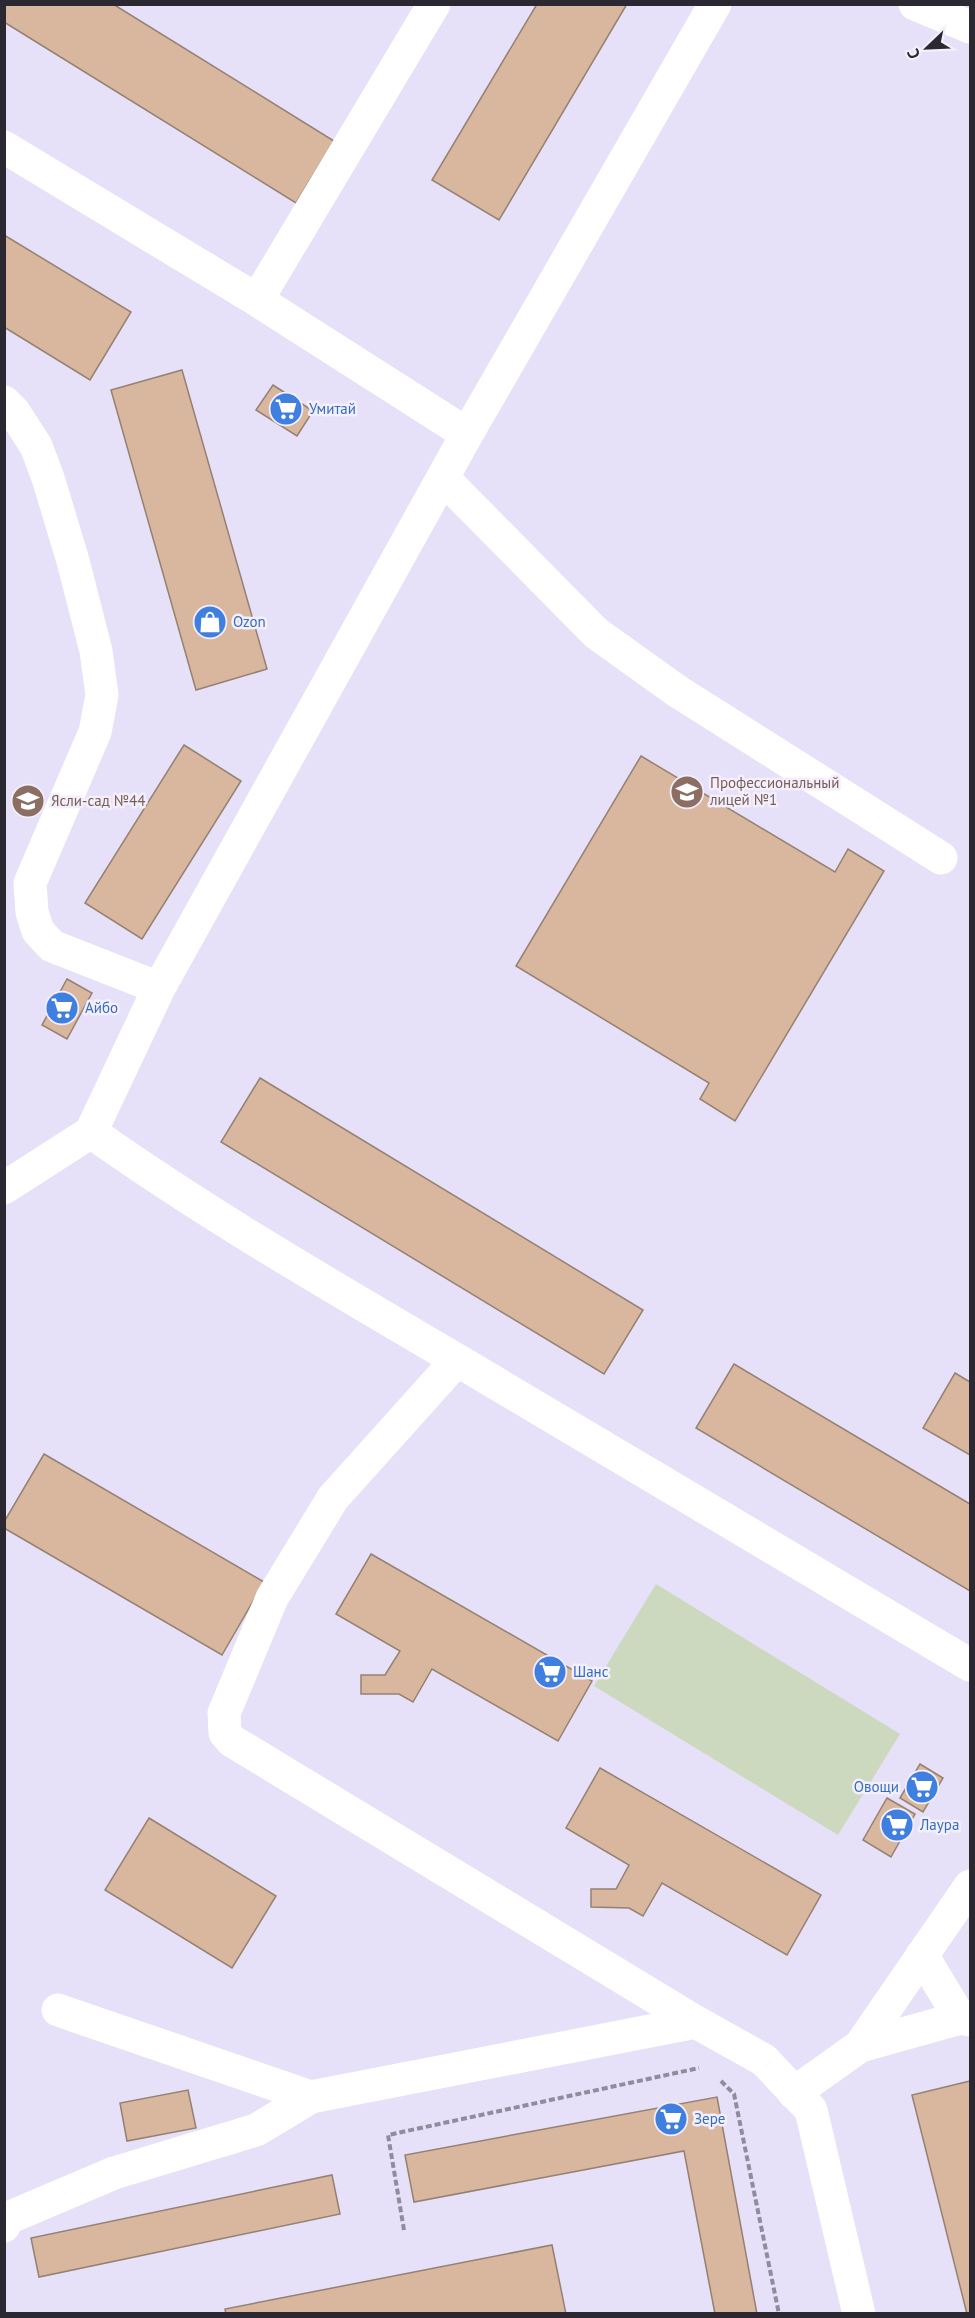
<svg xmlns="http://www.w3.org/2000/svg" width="975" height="2318" font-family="'PT Sans',sans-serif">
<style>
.green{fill:#cdd9be}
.building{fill:#d8b79e;stroke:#958172;stroke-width:1.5}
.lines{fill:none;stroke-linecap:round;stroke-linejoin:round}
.path{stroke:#908c9d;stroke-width:4;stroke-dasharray:6 3;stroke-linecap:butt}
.minor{stroke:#fff;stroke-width:33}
.labels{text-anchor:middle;stroke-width:5;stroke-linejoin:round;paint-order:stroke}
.shop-label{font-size:15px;fill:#366cbe;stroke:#f3effd;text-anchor:start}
.education-label{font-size:15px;fill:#785e54;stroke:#f3effd;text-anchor:start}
</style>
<rect width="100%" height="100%" fill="#e6e0f8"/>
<path class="green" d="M656,1584l244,150 -62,101 -244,-149z"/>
<path class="building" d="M4,4h109l221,137 -38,62 -292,-181z
M537,4h90l-128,216 -67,-40z
M4,235l127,77 -41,68 -86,-53z
M182,370l85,299 -71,21 -85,-300z
M273,385l40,26 -16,25 -41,-26z
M184,745l57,36 -99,158 -57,-36z
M641,756l194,116 13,-23 36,22 -149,250 -35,-22 9,-16 -193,-117z
M67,979l25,14 -25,46 -25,-14z
M260,1078l383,232 -39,64 -383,-232z
M734,1364l236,140v87l-274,-163z
M955,1373l15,9v73l-47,-27z
M44,1454l220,128 -42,73 -218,-127v-6z
M371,1554l221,127 -34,60 -126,-72 -19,33 -14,-8h-38v-19h24l15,-24 -64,-37z
M920,1764l23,14 -20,34 -23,-14z
M600,1768l221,127 -34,60 -125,-72 -19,33 -14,-8 -38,-1v-18h25l13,-24 -63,-37z
M887,1798l28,16 -24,43 -28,-17z
M149,1818l127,78 -44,72 -127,-78z
M970,2081v233h-3l-55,-219z
M188,2090l8,38 -69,13 -7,-38z
M717,2097l40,217h-42l-31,-163 -270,51 -9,-47z
M332,2175l8,39 -301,63 -8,-39z
M552,2245l14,69h-340l-1,-5z"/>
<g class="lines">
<path class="path" d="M721,2081l13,13 45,220
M404,2230l-16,-95 311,-67"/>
<path class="minor" d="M915,4l55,23
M4,147l253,153 210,134
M257,300l177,-296
M4,402l10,10 22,34 12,32 25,83 23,90 6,44 -7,37 -65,151 2,29 6,19 14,15 107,42
M443,478l153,155 81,58 264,167
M91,1132c117,83 242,155 366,228l-124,138 -61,100 -48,115 1,20 7,8 464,281
M4,1188l87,-56 68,-144 308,-554 248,-430
M457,1360l513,305
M922,1955l38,63
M58,2010l253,87 385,-75 68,38 47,50 48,204
M860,2046l110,-160
M794,2093l66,-47 100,-28 10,2
M4,2226l4,-8 106,-45 142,-43 55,-33"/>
</g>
<defs>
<symbol id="supermarket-disc" viewBox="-11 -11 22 22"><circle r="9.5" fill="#3f7fe0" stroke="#f3effd"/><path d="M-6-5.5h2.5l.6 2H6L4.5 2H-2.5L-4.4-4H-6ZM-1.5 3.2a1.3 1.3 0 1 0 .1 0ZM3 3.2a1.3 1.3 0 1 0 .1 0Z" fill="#fff"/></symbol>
<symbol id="shop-disc" viewBox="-11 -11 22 22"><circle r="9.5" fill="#3f7fe0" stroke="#f3effd"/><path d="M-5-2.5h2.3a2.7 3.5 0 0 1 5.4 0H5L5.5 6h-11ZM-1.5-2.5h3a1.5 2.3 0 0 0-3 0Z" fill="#fff"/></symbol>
<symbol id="school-disc" viewBox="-11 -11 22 22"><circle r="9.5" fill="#8d6e63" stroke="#f3effd"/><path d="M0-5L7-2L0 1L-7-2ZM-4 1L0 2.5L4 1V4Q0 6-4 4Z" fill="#fff"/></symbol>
</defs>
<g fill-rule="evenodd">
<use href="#supermarket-disc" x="267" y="390" width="38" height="38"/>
<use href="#shop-disc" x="191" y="603" width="38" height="38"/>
<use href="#school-disc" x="668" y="773" width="38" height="38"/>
<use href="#school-disc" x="9" y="782" width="38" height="38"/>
<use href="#supermarket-disc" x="43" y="989" width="38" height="38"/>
<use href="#supermarket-disc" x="531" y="1653" width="38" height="38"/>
<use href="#supermarket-disc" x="903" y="1768" width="38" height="38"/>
<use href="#supermarket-disc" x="878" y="1806" width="38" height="38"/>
<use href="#supermarket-disc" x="652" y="2100" width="38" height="38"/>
</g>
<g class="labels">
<g class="shop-label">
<text x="309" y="414">Умитай</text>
<text x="233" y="627">Ozon</text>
<text x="85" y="1013">Айбо</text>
<text x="573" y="1677">Шанс</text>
<text x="899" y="1792" text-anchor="end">Овощи</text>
<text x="920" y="1830">Лаура</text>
<text x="694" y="2124">Зере</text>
</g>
<g class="education-label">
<text x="710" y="788">Профессиональный<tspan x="710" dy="17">лицей №1</tspan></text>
<text x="51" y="806">Ясли-сад №44</text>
</g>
</g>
<rect width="975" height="2318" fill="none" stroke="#2b2831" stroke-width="12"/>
<g transform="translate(927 48) rotate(247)" stroke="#f3effd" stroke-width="4.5" paint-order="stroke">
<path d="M0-4.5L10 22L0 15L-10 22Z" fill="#2b2831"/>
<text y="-9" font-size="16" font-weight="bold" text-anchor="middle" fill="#2b2831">С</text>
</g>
</svg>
